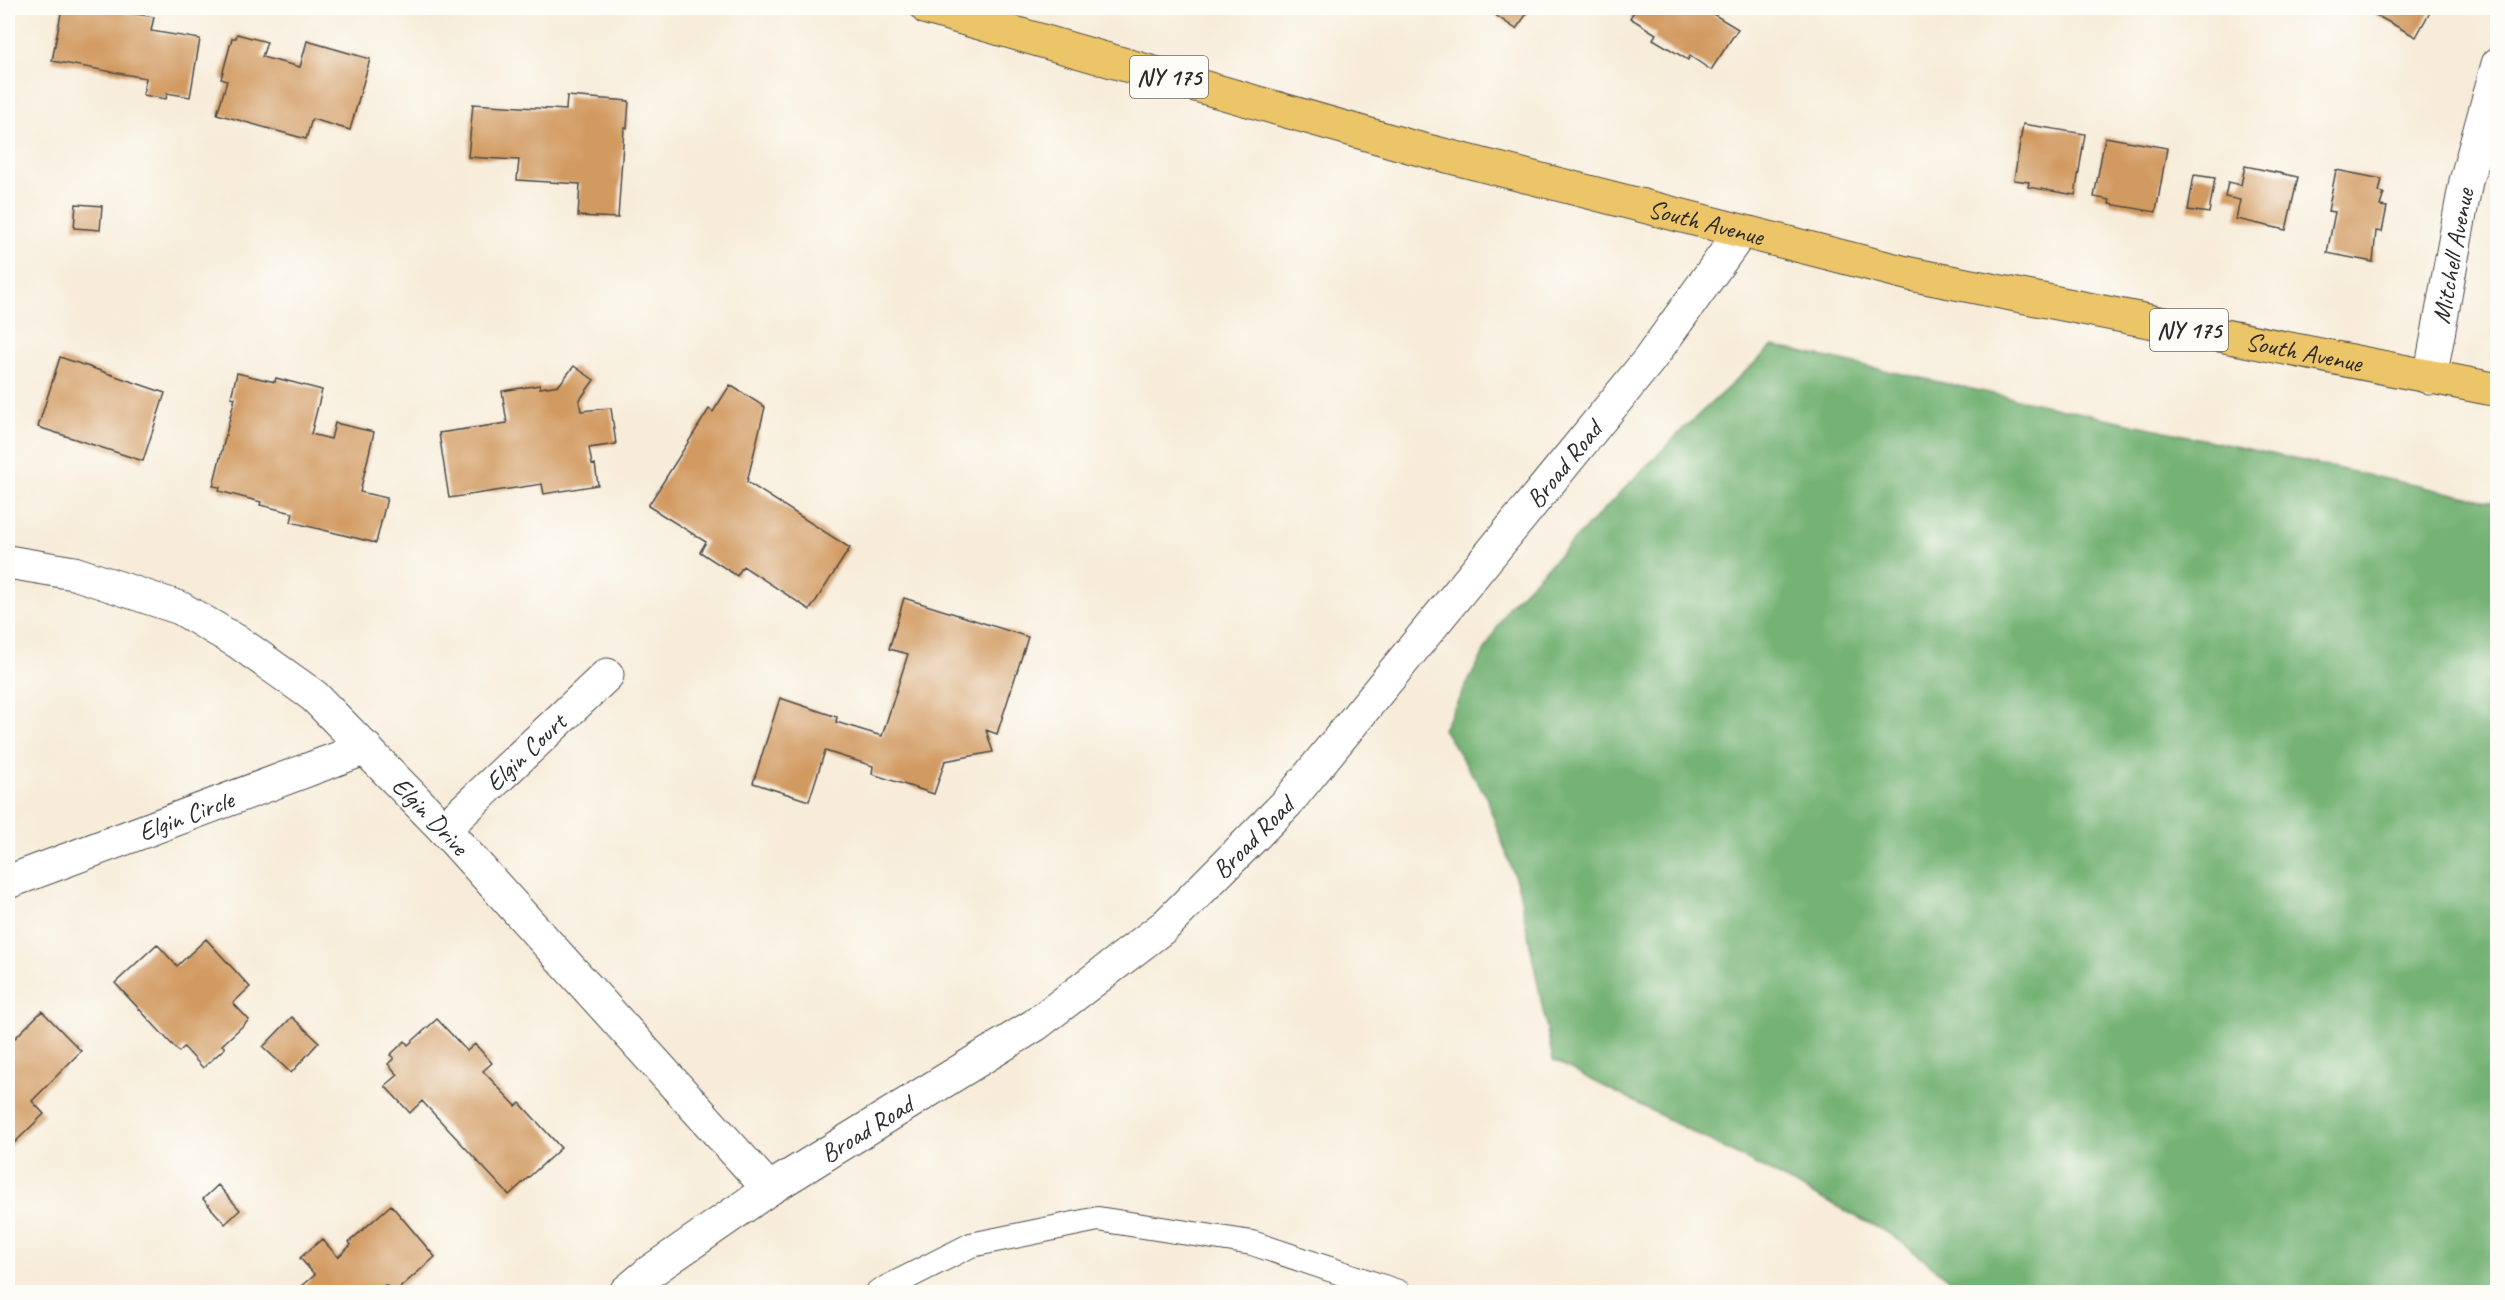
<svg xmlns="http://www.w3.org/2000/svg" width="2505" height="1300" font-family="Caveat,sans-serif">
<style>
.forest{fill:#74b274;stroke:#506e50;stroke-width:1.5}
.building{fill:#d19a60}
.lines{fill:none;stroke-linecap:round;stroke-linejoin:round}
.service-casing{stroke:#4a4845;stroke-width:26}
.minor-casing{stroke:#4a4845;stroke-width:35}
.tertiary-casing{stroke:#4a4845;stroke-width:35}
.primary-casing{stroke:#4a4845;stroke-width:35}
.service{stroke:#fff;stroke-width:24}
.minor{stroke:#fff;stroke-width:33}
.tertiary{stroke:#fff;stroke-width:33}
.primary{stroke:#edc569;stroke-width:33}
.labels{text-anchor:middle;stroke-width:5;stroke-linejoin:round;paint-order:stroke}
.shield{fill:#fdfcf7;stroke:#6a6a68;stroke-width:1.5}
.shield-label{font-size:24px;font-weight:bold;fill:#2b2b2b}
.street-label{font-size:26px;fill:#2b2b2b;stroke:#fdfcf7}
</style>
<rect width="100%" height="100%" fill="#fdfcf7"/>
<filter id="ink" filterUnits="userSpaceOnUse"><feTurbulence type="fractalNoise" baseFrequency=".0167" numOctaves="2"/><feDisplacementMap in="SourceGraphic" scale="12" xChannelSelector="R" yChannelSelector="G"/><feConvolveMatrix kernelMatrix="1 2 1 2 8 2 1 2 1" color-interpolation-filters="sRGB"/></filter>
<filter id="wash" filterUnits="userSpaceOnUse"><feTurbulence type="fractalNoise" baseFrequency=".008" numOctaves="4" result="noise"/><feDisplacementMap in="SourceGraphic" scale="24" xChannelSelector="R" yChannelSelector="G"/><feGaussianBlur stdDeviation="1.35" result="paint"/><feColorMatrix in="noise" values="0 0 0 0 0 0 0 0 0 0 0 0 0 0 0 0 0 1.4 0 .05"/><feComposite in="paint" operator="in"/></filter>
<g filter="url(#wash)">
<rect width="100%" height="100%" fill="#f7ecd9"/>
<path class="forest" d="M1773,346l724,157v789h-531l-74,-57 -339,-175 -34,-171 -34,-95 -42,-65 65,-122 175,-178z"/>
<g id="blocks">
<path class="building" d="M62,8h40l52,9 -3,14 49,8 -10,58 -23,-4 -1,6 -23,-4 3,-17 -94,-17z
M1485,8h46l-15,21z
M1636,8h81l-4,6 25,15 -27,41 -21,-14 -2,4 -35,-21 3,-5 -26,-16z
M2363,8h69l-16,29z
M237,34l30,8 -5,15 38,10 7,-26 63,18 -20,71 -38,-11 -6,20 -89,-25 10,-33 -6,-2 11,-41h4z
M567,96l62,5 -2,27h-3l-6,90 -40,-2 2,-32 -63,-4 2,-20 -51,-3 5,-53 93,6z
M2023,124l62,10 -10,61 -47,-8 1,-5 -15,-2z
M2105,137l62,11 -11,64 -47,-8 1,-4 -16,-3z
M2245,166l53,11 -12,53 -50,-11 4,-19 -15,-3 3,-15 13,3z
M2336,170l46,9 -3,13 5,1 -4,13 7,1 -5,25 -6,-1 -3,31 -46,-9 8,-41 -7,-1z
M2194,175l21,3 -6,35 -21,-3z
M76,204l26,2 -2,24 -26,-2z
M60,357l105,36 -22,68 -105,-34z
M574,366l20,14 -15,21 2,10 30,-3 5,36 -27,4 3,17 3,-1 3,21 -54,9 -2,-10 -93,14 -10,-65 68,-10 -5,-32 38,-6v3l19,-3z
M237,373l38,9 1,-4 46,12 -11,44 20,5 4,-16 39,9 -14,60 27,6 -11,45 -85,-21 2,-9 -33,-8 1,-3 -42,-11 1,-4 -7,-1 22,-88 -4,-1z
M730,385l35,22 -18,75 103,66 -40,62 -67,-44 -6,10 -37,-24 6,-10 -58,-36 61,-97 4,3z
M904,598l124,39 -31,97 -11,-4 7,22 -48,9 -11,33 -62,-20 1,-8 -48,-15 -16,50 -56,-18 27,-85 57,19 -1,5 46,14 26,-82 -19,-5z
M206,939l44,48 -17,16 16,17 -27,25 3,3 -22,20 -19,-21 -5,5 -64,-69 42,-39 20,22z
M42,1011l39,40 -49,50 12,13 -34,33 -2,-3v-105l3,3z
M292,1017l27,25 -28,31 -28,-26z
M437,1019l30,32 8,-7 17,19 -9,8 33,35 4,-3 41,45 -52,47 -87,-94 -12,12 -25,-27 13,-11 -10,-11 6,-6 -4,-3 15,-14 3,4z
M218,1185l22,25 -15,14 -22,-25z
M391,1205l44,52 -40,35 -10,-7 -8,7h-82l20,-17 -15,-17 22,-19 16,18 13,-12 -2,-3z"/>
</g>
</g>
<g filter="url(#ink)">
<use href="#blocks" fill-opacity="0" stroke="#4a4845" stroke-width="1.5"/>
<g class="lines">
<defs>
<path id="service" d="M878,1292l93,-47 127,-26 154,24 146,49"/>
<g id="minor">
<path id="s1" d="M2430,378l36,-197 32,-117"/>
<path id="s2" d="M8,562l66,11 106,35 58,34 76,54 130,133 325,360"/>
<path id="s3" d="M444,829l163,-154"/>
<path id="s4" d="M8,882l358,-134"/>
</g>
<g id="tertiary">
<path id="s5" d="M626,1292l25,-21 118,-82 266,-164 130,-99 121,-122 363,-444 92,-128"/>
</g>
<g id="primary">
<path id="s6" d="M927,8l485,139 498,127 588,116"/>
</g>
</defs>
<use href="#service" class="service-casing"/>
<use href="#minor" class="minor-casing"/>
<use href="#tertiary" class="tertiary-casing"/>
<use href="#primary" class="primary-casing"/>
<use href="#service" class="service"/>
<use href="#minor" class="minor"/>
<use href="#tertiary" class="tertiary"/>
<use href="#primary" class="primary"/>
</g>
</g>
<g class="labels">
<g class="shield">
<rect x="1130" y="56" width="78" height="42" rx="4.5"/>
<rect x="2150" y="309" width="78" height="42" rx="4.5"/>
</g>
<g class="shield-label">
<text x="1169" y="85">NY 175</text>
<text x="2189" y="338">NY 175</text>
</g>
<g class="street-label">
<text dy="9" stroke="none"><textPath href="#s6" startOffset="808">South Avenue</textPath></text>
<text dy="9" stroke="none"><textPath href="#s1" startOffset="124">Mitchell Avenue</textPath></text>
<text dy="9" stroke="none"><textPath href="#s6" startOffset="1420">South Avenue</textPath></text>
<text dy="9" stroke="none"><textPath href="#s5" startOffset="1263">Broad Road</textPath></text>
<text dy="9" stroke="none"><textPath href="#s3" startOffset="112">Elgin Court</textPath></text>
<text dy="9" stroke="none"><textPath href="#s4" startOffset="190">Elgin Circle</textPath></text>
<text dy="9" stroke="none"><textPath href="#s2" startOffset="506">Elgin Drive</textPath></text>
<text dy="9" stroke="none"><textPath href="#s5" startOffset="777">Broad Road</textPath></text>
<text dy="9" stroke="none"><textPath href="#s5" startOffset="291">Broad Road</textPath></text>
</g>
</g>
<rect width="2505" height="1300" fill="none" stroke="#fdfcf7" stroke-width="30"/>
</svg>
